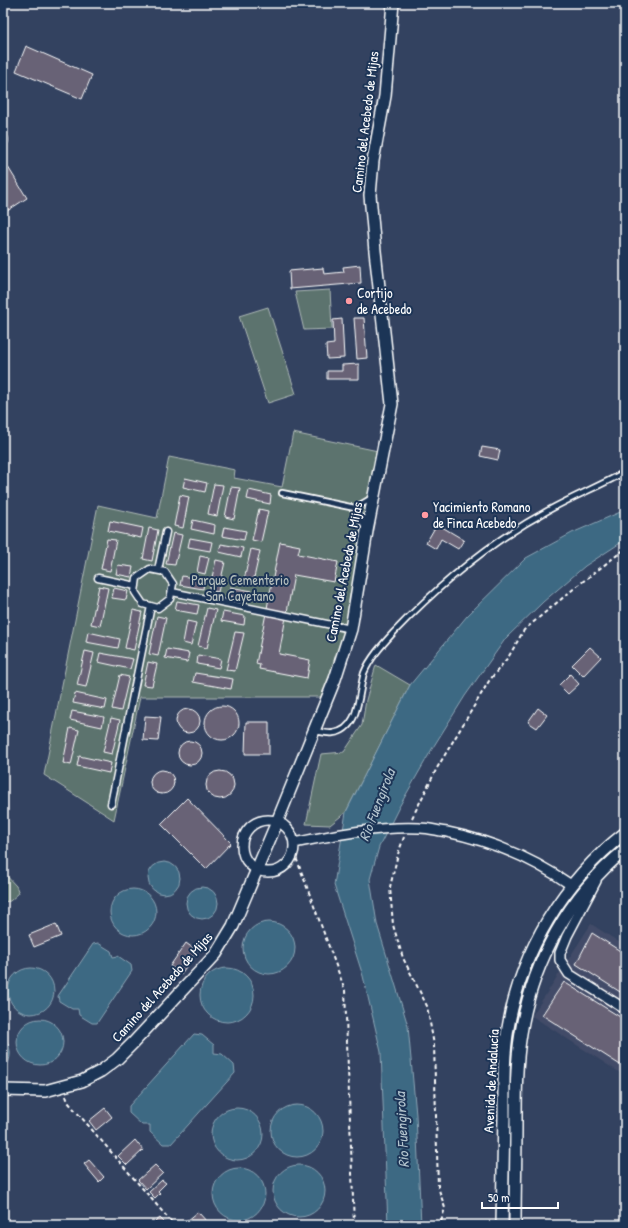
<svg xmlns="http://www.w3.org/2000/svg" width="628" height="1228" font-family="'Patrick Hand',sans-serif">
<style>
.built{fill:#434c67}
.green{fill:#5c736e;stroke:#aeb9b6}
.water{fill:#3e6983;stroke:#8ba5b5}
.building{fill:#676276;stroke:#fff}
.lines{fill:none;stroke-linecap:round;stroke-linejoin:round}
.service-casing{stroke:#fff;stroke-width:8}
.pedestrian-casing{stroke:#fff;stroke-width:9}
.minor-casing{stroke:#fff;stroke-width:12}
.tertiary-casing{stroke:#fff;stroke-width:14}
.path{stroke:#fff;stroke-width:2;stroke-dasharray:4 3;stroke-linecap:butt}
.service{stroke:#1d3557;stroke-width:4.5}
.pedestrian{stroke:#1d3557;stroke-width:6}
.minor{stroke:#1d3557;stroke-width:9}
.tertiary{stroke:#1d3557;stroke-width:11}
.poi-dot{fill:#ff9aa2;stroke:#1d3557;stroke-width:1.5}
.labels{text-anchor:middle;stroke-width:4;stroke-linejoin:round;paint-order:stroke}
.street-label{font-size:14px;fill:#fff;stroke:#1d3557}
.poi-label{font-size:14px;fill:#fff;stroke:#1d3557;text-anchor:start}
.park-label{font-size:14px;fill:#b6c0be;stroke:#1d3557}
.water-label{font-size:15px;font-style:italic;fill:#b2c3cd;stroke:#1d3557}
</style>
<rect width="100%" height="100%" fill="#334260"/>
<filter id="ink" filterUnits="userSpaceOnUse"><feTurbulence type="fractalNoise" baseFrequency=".025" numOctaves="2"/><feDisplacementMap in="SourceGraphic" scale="8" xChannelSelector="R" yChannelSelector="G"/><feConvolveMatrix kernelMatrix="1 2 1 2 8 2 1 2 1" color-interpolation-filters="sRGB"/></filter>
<g filter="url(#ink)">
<path class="built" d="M591,924l34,22v130l-93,-60z"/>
<path class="green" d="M330,290l2,39 -28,1 -9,-38z
M268,307l28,87 -28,9 -29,-87z
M293,433l85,18 -12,58 -20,120 -24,68h-182l-26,123 -70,-45 54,-270 59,13 12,-61 66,13 -1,8 48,9z
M376,665l34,20 -64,127 -16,13 -24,-1 15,-70 23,-2 18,-27 4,-25z
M3,872l13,14 3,7 -9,8 -7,1z"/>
<path class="water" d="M625,510v30l-40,26 -42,36 -37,36 -41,58 -33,53 -33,58 -20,40 -9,32 7,45 31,102 8,89 5,110h-33l-7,-173 -18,-76 -29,-91 12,-73 64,-127 57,-69 59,-58 46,-25z
M148 878a16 16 0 1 1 32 0a16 16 0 1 1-32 0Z
M186 903a16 16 0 1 1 32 0a16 16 0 1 1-32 0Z
M110 912a23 23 0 1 1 46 0a23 23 0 1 1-46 0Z
M243 948a26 26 0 1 1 52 0a26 26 0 1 1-52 0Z
M98,943l13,8 2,6 5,-1 13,9 1,6 -35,52h-5l-13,-8 -1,-6h-6l-13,-8 -1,-5 35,-52z
M200 995a27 27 0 1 1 54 0a27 27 0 1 1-54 0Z
M8 991a23 23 0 1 1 46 0a23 23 0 1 1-46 0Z
M17 1042a23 23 0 1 1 46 0a23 23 0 1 1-46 0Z
M194,1034l8,1 12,10v8l8,1 12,11 1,8 -64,71h-8l-13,-12v-7h-8l-13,-12v-7z
M3,1036c9,10 10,24 0,34z
M271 1131a26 26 0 1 1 52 0a26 26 0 1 1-52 0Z
M211 1134a26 26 0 1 1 52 0a26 26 0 1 1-52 0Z
M273 1191a26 26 0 1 1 52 0a26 26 0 1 1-52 0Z
M213 1194a26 26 0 1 1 52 0a26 26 0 1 1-52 0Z"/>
<path class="building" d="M26,46l66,29 -10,24 -66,-28z
M3,159l24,39 -23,15 -1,-2z
M360,265l1,18 -71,6 -1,-18 34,-3 1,6 20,-2 -1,-5z
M354,318h10l3,40 -10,1z
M342,319l2,39 -17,1 -1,-14 8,-1 -1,-24z
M359,364v15h-32v-8h15v-6z
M482,447l18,3 -2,10 -18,-4z
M185,478l22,5 -2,9 -22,-5z
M214,484l9,1 -6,31 -9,-2z
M231,487l9,1 -6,31 -9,-2z
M249,490l22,5 -1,9 -23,-5z
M180,495l9,2 -6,31 -9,-2z
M259,509l9,2 -7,31 -9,-2z
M193,520l22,5 -1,9 -23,-5z
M110,521l33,7 -2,10 -33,-7z
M437,524l27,16 -6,9 -17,-10 -5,10 -10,-6z
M224,527l22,4 -2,9 -22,-4z
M149,528l9,2 -6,31 -9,-2z
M173,533l9,2 -7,30 -9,-1z
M190,538l22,4 -2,9 -22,-4z
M107,539l9,1 -6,31 -9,-2z
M280,542l20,4 -2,8 40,8 -4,20 -40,-7 -15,79 31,6 -3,18 -48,-9 1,-4 -4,-1z
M221,544l22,4 -2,9 -22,-5z
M251,549l9,2 -7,31 -9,-2z
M200,556l9,2 -4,16 -8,-2z
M216,560l9,2 -7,30 -9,-2z
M118,565l15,2 -2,10 -15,-3z
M182,576l22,4 -1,9 -23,-4z
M99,586l9,2 -8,38 -9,-2z
M230,587l22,4 -2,9 -22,-4z
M114,588l14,3 -2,9 -14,-2z
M177,601l22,4 -2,9 -22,-4z
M207,608l9,2 -9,38 -9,-2z
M133,610l9,2 -8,38 -9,-2z
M223,612l22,4 -1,9 -23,-4z
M157,616l9,2 -8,38 -9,-2z
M187,621l9,2 -5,22 -8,-2z
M88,632l32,7 -2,9 -32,-6z
M235,632l9,1 -9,38 -9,-1z
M590,647l11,10 -18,19 -11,-11z
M167,649l22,4 -2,9 -22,-4z
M85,651l9,2 -8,34 -9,-2z
M100,653l33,6 -3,10 -32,-7z
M198,655l23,4 -2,9 -22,-4z
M148,662l9,2 -5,22 -9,-1z
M195,673l38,6 -2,10 -38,-7z
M570,674l9,10 -11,10 -9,-9z
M120,675l9,2 -8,34 -9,-2z
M75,693l32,7 -2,9 -32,-6z
M205 723a17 17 0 1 1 34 0a17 17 0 1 1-34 0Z
M538,708l9,7 -10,13 -9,-6z
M176 721a12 12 0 1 1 24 0a12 12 0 1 1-24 0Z
M72,711l32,6 -2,10 -32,-7z
M145,716l16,1 -3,24 -15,-1z
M111,718l9,2 -8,34 -9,-2z
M246,722h23v32h-24z
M70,728l9,2 -8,35 -8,-2z
M178 753a12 12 0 1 1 24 0a12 12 0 1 1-24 0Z
M79,756l32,7 -2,10 -32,-7z
M150 782a12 12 0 1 1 24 0a12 12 0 1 1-24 0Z
M206 785a14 14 0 1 1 28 0a14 14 0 1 1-28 0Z
M187,798l44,45 -25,26 -45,-45z
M56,924l5,12 -27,11 -5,-12z
M592,933l33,21v41l-49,-31z
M186,943l11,8 -16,23 -11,-8z
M564,982l61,38v48l-83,-53z
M105,1108l7,9 -16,13 -7,-9z
M135,1140l8,10 -16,15 -9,-9z
M89,1160l15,17 -5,5 -15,-18z
M155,1165l8,8 -17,16 -8,-9z
M162,1180l4,3 -8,8 2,2 -5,5 -6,-6z
M198,1212l11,12 -2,1h-16l-4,-4z
M160,1218l7,7h-16z"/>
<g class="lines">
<defs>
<path id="service" d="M282,493l73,15 17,-10
M355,508l10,20
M315,731c6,1 13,3 18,2 27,-3 25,-39 31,-60 6,-15 19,-29 30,-41 46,-48 97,-91 155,-122 25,-14 51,-24 76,-38"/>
<path id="pedestrian" d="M150,569l15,3 8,12 -3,15 -12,9 -15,-4 -8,-12 2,-14z
M158,570l8,-38
M98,578l38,8
M172,592l179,37
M111,804l40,-198"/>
<path id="minor" d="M3,139v2
M242 846a26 26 0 1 1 52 0a26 26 0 1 1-52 0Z
M294,843c39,-8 85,-17 126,-15 9,0 18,3 27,4 46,9 85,26 124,53
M596,881l-29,55 -7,17v7l9,14 56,35"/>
<path id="tertiary" d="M3,1090l42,1 37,-10 19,-10 16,-12 16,-16 83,-89 17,-28 44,-104 58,-143 16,-50 16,-98 25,-127 -17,-153 -5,-56 3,-34 12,-65 8,-93
M502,1225c1,-36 1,-73 2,-109 0,-29 -1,-59 4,-88 13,-77 55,-147 117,-195
M515,1225c0,-33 1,-67 1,-100 0,-31 0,-62 5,-92 11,-70 48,-138 104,-183"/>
</defs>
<use href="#service" class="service-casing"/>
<use href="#pedestrian" class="pedestrian-casing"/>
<use href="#minor" class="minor-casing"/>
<use href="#tertiary" class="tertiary-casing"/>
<path class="path" d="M412,818l25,-50 52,-87 20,-25 15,-26 53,-44 48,-37
M404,837l-6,17 -8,33 3,38 10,33 24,48 7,39 4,142 7,21 -5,17
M294,852l51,138 9,235
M66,1096l2,6 106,123"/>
<use href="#service" class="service"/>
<use href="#pedestrian" class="pedestrian"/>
<use href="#minor" class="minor"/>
<use href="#tertiary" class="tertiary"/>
</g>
</g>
<g class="poi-dot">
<circle cx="349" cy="301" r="4"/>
<circle cx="425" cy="515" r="4"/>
</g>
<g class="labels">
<g class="street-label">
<text transform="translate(365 122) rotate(-83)" y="5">Camino del Acebedo de Mijas</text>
<text transform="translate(344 572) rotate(-79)" y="5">Camino del Acebedo de Mijas</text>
<text transform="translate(162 987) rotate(-48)" y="5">Camino del Acebedo de Mijas</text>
<text transform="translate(491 1081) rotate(-87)" y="5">Avenida de Andalucía</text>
</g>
<g class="poi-label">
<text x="357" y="298">Cortijo<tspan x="357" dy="16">de Acebedo</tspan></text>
<text x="433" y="512">Yacimiento Romano<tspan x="433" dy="16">de Finca Acebedo</tspan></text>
</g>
<g class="park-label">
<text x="240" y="585">Parque Cementerio<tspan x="240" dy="16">San Cayetano</tspan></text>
</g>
<g class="water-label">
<text transform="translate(377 805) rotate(-69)" y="5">Rio Fuengirola</text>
<text transform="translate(402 1130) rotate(-93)" y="5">Rio Fuengirola</text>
</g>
</g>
<rect width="628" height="1228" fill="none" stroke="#1d3557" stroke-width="16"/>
<rect x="8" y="8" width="612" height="1212" fill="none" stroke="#fff" stroke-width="1.5" filter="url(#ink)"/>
<path d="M482 1202v6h76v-6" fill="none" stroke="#ffffff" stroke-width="2"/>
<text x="488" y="1202" font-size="12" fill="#ffffff" stroke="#1d3557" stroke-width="3" paint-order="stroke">50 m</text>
</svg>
